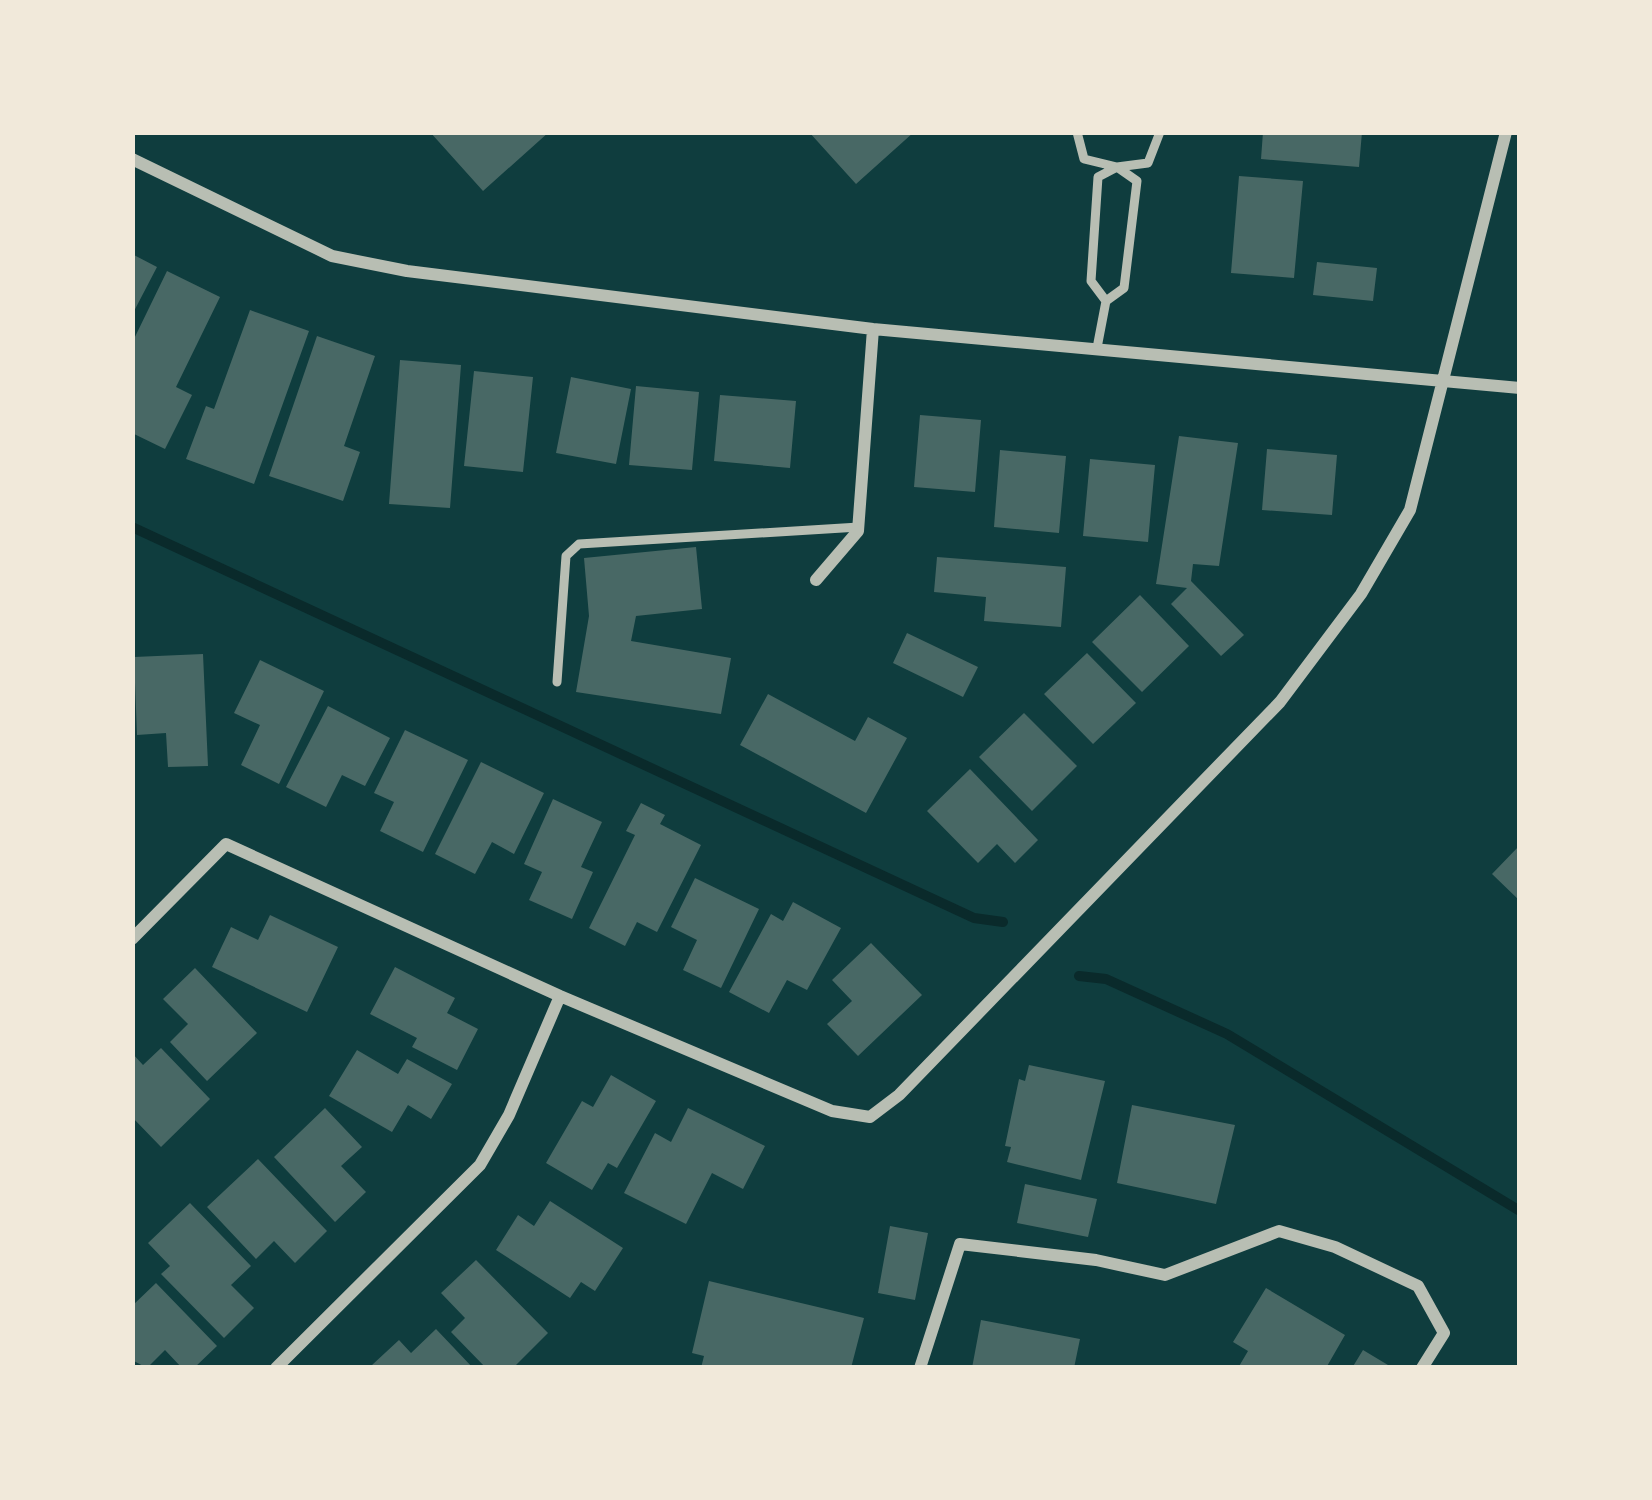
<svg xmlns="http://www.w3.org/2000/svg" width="1652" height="1500" font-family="'Golos Text',sans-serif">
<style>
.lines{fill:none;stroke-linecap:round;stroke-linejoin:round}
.stream{stroke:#0a2a2b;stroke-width:10}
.building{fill:#486865}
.service{stroke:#b8beb3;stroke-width:9}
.minor{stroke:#b8beb3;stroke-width:12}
</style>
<rect width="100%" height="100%" fill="#0f3d3e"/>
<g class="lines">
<path class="stream" d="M132,527l842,391 29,4
M1079,976l27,3 121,55 293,177"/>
</g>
<path class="building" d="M430,132h119l-66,59z
M809,132h105l-58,52z
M1263,132h99l-3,35 -98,-8z
M1239,176l64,5 -9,97 -63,-5z
M132,254l25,13 -25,48z
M1317,262l60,6 -4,33 -60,-6z
M167,271l53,26 -44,90 16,8 -27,54 -33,-16v-90z
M250,310l59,21 -55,153 -68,-25 20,-53 8,3z
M317,336l58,20 -31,90 16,6 -17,49 -74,-25z
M400,360l61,5 -11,143 -61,-4z
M474,371l59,6 -10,95 -59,-6z
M571,377l60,12 -15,75 -60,-11z
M636,386l63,6 -7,78 -63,-5z
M720,395l76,6 -6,67 -76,-7z
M920,415l61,5 -6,72 -61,-5z
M1179,436l59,7 -19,123 -26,-2 -2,17 53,54 -23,21 -50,-52 16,-16 -31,-4z
M1267,449l70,6 -5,60 -70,-5z
M1000,450l66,6 -7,77 -65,-6z
M1090,459l65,6 -7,77 -65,-6z
M696,547l6,62 -66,7 -5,25 100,17 -10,56 -145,-22 13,-76 -5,-58z
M937,557l129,10 -5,60 -77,-6 2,-24 -52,-5z
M1140,595l49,51 -47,46 -50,-50z
M907,633l71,34 -15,30 -70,-34z
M1087,653l49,50 -43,41 -49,-50z
M203,654l5,112 -40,1 -2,-34 -29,2 -3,-78z
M260,660l64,31 -45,93 -38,-19 19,-40 -26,-12z
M768,694l87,47 13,-24 39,21 -41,75 -126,-68z
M328,706l62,32 -25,48 -23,-11 -16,32 -40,-20z
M1024,713l53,53 -45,45 -53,-54z
M405,730l63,30 -45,92 -43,-21 14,-29 -20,-9z
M481,762l63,31 -30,61 -22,-12 -17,32 -40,-20z
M970,769l68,71 -23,23 -18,-19 -19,19 -51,-52z
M553,799l49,23 -21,45 12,5 -21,47 -43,-19 13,-28 -18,-8z
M641,803l24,12 -5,9 41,21 -44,87 -20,-10 -12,24 -36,-18 46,-93 -9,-4z
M1520,845v56l-28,-27z
M695,878l64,31 -38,79 -38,-18 14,-30 -26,-13z
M793,902l48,26 -34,62 -20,-10 -18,33 -40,-21 42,-78 12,7z
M270,915l68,32 -31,65 -95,-45 19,-40 27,13z
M871,943l51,52 -64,61 -31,-32 25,-23 -20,-21z
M395,967l60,31 -8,15 31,16 -21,41 -45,-23 5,-9 -47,-24z
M195,968l62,65 -50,48 -37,-39 18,-18 -25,-25z
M161,1048l49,51 -49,48 -29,-30v-64l11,12z
M357,1050l41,24 9,-15 45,25 -21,35 -23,-14 -16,27 -63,-36z
M1029,1065l76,16 -24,99 -74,-18 4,-15 -6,-1 14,-67 6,2z
M611,1075l45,26 -39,67 -9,-5 -16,27 -46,-27 36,-62 11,6z
M1132,1105l103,20 -19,79 -99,-21z
M325,1108l37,39 -21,19 25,26 -31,30 -61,-65z
M688,1108l77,38 -22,43 -31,-16 -26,51 -62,-31 31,-60 16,9z
M258,1159l69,72 -32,32 -21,-22 -18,18 -49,-52z
M1025,1184l72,15 -9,38 -71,-14z
M550,1201l73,47 -28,43 -14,-9 -11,16 -74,-48 22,-35 16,11z
M190,1203l61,63 -20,19 23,23 -30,30 -63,-64 9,-8 -22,-23z
M890,1226l38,7 -13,67 -37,-7z
M476,1260l72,73 -35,35h-27l-35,-36 14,-14 -24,-25z
M709,1281l155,37 -13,50h-150l3,-12 -12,-3z
M156,1283l61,63 -23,22h-12l-17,-18 -18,18 -15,-8v-54z
M1266,1288l79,47 -19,33h-88l10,-17 -15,-9z
M981,1320l99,19 -6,29h-102z
M436,1329l37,39 -101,-3 27,-25 12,13z
M1363,1350l30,18h-41z"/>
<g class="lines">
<path class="service" d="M1077,132l7,27 33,8 31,-4 12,-31
M1106,301l-15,-20 7,-104 19,-10
M1097,348l9,-47 18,-13 13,-107 -20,-14
M557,682l9,-126 13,-12 280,-17"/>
<path class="minor" d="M132,159l200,97 75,15 466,58 647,59
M816,580l42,-49 15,-202
M132,939l94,-95 334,152 272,115 38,6 29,-22 381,-393 81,-108 49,-84 96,-378
M276,1368l204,-203 29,-50 51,-119
M920,1368l40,-124 136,16 69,15 114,-44 56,16 83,39 26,47 -22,35"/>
</g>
<rect width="1652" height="1500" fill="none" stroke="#f1e9da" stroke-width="270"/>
</svg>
